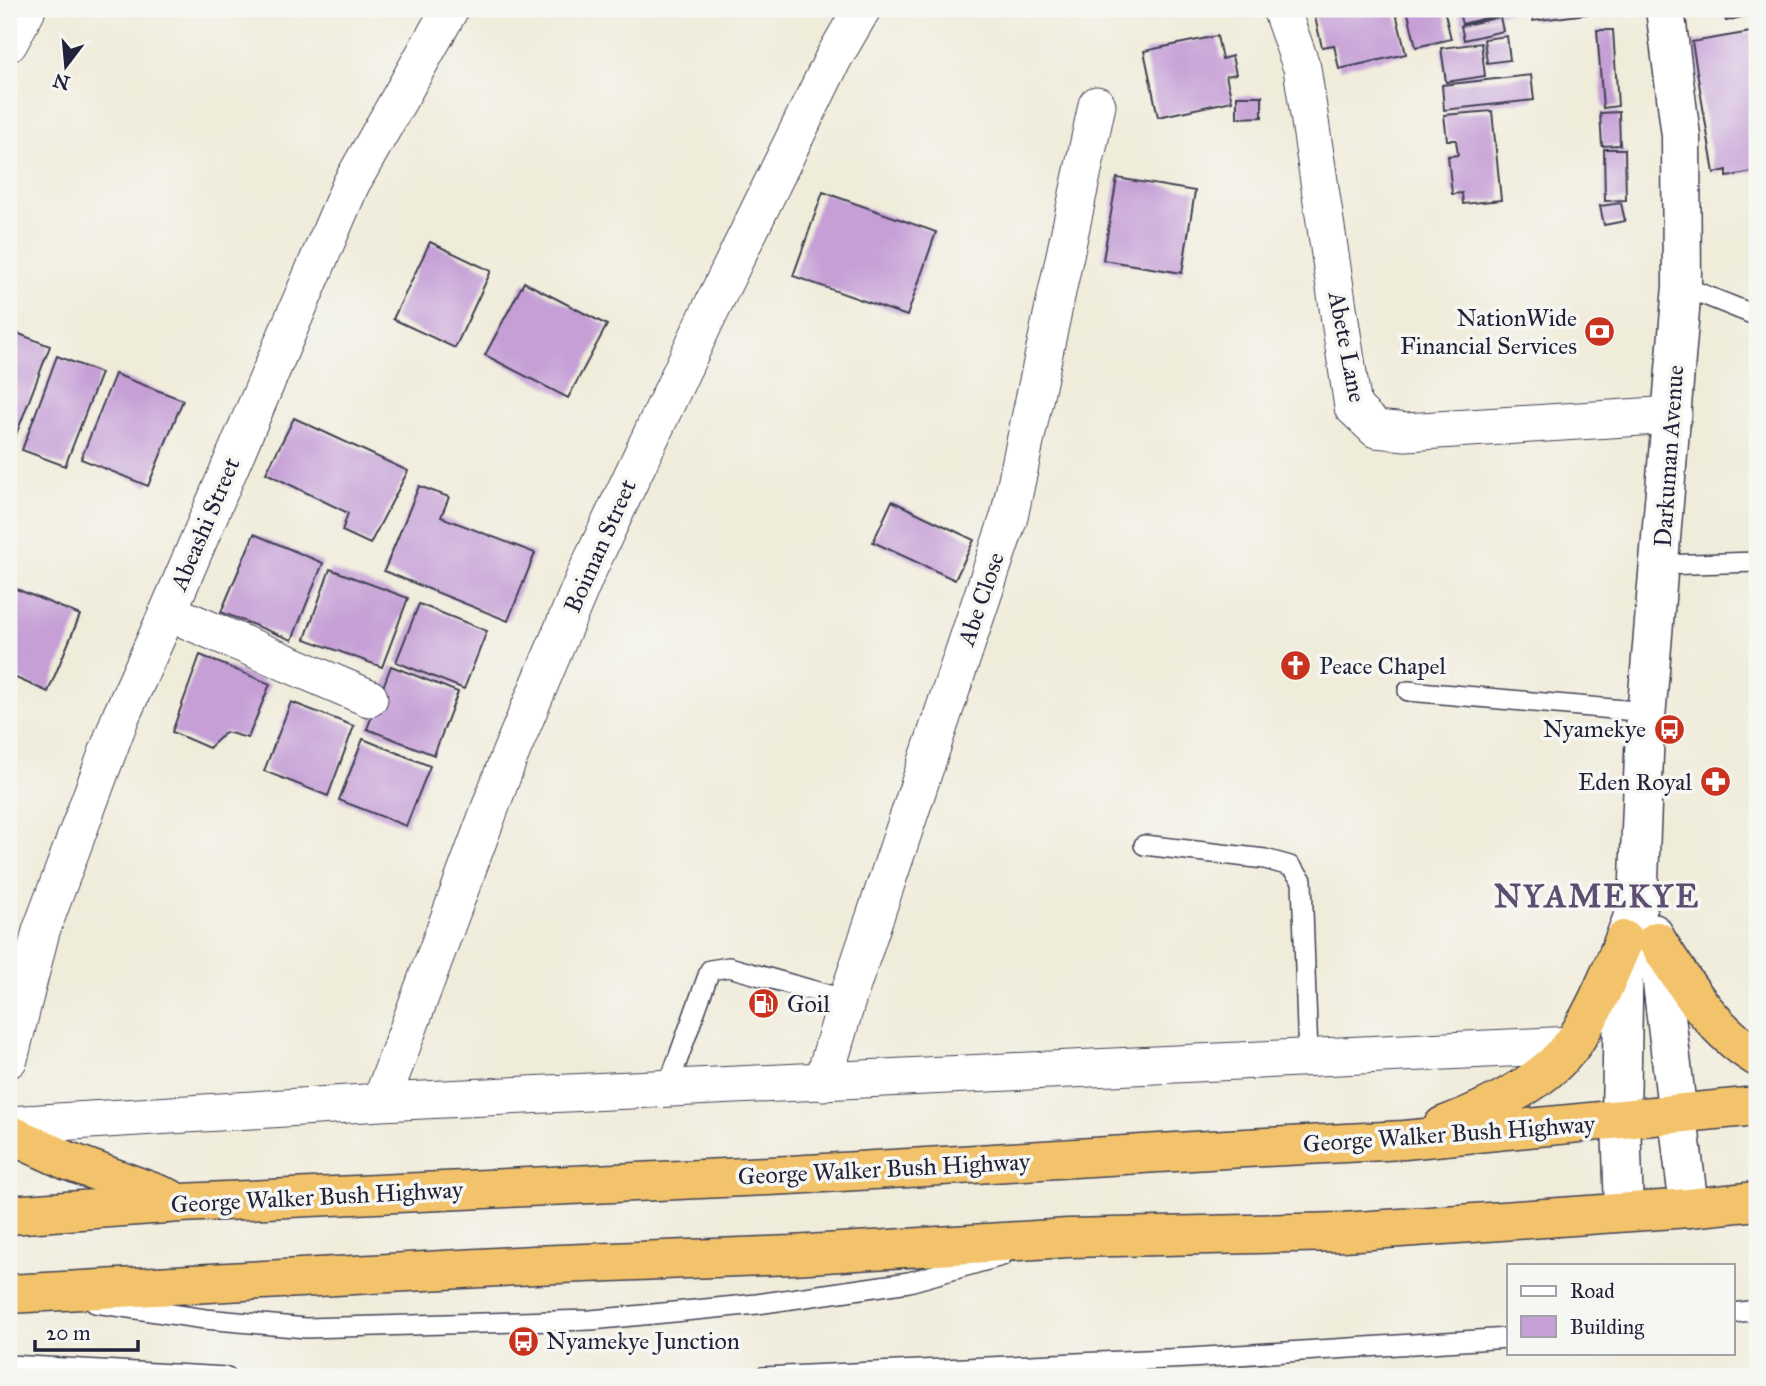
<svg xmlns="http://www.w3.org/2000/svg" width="1766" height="1386" font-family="'IM FELL Great Primer',serif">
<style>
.building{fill:#c59fd6}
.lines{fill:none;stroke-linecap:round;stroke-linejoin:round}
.service-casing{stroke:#414053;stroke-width:22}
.minor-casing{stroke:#414053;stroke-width:39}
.tertiary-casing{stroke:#414053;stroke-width:41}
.trunk-casing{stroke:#414053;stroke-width:41}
.service{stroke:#fff;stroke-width:19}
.minor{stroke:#fff;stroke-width:37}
.tertiary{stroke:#fff;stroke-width:38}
.trunk{stroke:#f2c36a;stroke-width:38}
.labels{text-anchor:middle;stroke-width:7;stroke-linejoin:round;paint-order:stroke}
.poi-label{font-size:24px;fill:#22223b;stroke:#f6f6f2;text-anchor:end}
.street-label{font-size:24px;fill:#22223b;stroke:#f6f6f2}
.district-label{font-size:32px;font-weight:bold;letter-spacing:2px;fill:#5b4e71;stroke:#f6f6f2}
</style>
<rect width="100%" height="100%" fill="#f6f6f2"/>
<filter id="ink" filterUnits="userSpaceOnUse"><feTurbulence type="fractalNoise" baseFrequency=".0143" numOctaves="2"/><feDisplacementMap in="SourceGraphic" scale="14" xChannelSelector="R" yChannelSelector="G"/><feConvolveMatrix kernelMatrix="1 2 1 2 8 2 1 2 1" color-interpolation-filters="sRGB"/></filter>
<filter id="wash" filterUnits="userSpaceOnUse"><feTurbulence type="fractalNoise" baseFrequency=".00686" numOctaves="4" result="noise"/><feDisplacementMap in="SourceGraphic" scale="28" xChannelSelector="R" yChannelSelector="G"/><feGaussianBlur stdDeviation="1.57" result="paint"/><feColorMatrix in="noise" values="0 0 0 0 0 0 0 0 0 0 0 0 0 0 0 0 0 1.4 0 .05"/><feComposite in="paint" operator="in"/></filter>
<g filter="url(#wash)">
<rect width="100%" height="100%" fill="#f0ecda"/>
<g id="blocks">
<path class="building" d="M1313,9h82l11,45 -67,15 -5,-24 -12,2z
M1407,9h37l7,30 -35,8z
M1458,9h55l1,2 -52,13z
M1531,9h71v3l-69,9z
M1723,9h34v4l-31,8z
M1500,17l3,14 -39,9 -3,-14z
M1597,30h16l5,76 -15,2z
M1751,32l6,37v102l-30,6v-7l-13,3 -22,-131z
M1217,36l5,23 10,-3 4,18 -10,2 6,25 -74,16 -14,-66z
M1507,36l3,24 -23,3 -3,-24z
M1481,43l4,33 -39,6 -5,-34z
M1531,75l3,25 -90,10 -2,-25z
M1237,96h25v21l-25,1z
M1492,111l9,89 -38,4 -1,-11 -10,1 -4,-38 10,-1 -2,-15h-9l-3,-25z
M1619,112l1,33 -18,1 -2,-33z
M1604,149h21l1,51 -21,1z
M1117,178l78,13 -13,82 -79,-13z
M823,192l113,40 -29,84 -114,-40z
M1621,203l4,18 -21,4 -4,-19z
M430,242l61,29 -36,77 -62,-29z
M524,282l83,43 -39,73 -83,-43z
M9,330l41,16 -36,94 -5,-2z
M57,356l44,17 -36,93 -43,-16z
M115,374l68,26 -35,86 -67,-27z
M294,418l114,53 -38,73 -28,-13 6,-18 -82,-40z
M419,486l30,11 -8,20 94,36 -27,68 -124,-50z
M892,501l82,39 -19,40 -82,-38z
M254,534l69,29 -31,77 -71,-28z
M330,569l78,29 -26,69 -77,-28z
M9,586l71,29 -32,77 -39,-17z
M419,604l68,27 -23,58 -68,-27z
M200,655l70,29 -22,54 -22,-6 -17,16 -37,-16z
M391,666l67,26 -24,63 -67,-26z
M291,702l63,24 -26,70 -64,-25z
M363,739l67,27 -24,60 -67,-26z"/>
</g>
</g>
<g filter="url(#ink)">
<use href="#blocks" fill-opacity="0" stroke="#414053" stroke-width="2"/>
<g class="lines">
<defs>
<path id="service" d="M1682,286l75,30
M1660,565l97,-3
M1408,691l239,21
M1144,845l121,14 25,7 12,14 6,178
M667,1089l43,-119 19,-3 118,33
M95,1303l110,16 101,9 285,-8 166,-16 152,-22 93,-26
M1733,1313l24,-3
M9,1365l218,12
M763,1377l427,-19 319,-20"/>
<path id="minor" d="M1281,9l21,59 51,339 23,22 30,3 267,-17
M9,43l18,-34
M168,612l201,86
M9,1059l32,-128 80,-215 47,-104 183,-428 99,-175
M823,1082l24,-82 162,-483 88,-412
M381,1102l128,-345 77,-183 121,-257 126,-258 29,-50
M9,1125l372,-23 1191,-57"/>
<path id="tertiary" d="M1653,933l4,8 32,267
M1624,1212l-3,-92 3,-180 14,-36 7,-174 37,-444 -1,-150 -16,-127"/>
<path id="trunk" d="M1657,941c28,43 55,89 100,116
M1443,1126c45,-17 103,-44 131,-84 21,-31 35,-67 50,-102
M9,1134l59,27 101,37
M9,1215l172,-12 609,-28 436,-26 178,-9 353,-34
M9,1294l525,-29 258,-10 276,-17 275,-6 346,-24 68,-7"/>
</defs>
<use href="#service" class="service-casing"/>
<use href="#minor" class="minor-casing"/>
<use href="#tertiary" class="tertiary-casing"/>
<use href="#trunk" class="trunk-casing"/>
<use href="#service" class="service"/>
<use href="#minor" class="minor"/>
<use href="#tertiary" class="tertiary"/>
<use href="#trunk" class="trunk"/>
</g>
</g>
<defs>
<symbol id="bank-disc" viewBox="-11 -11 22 22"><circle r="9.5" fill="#c8321e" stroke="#f6f6f2"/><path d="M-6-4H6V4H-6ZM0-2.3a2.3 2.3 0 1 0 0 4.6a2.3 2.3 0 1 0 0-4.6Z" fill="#fff"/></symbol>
<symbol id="church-disc" viewBox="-11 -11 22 22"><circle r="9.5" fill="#c8321e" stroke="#f6f6f2"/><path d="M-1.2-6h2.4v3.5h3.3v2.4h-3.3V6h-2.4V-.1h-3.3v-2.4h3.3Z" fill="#fff"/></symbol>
<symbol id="bus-disc" viewBox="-11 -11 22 22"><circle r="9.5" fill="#c8321e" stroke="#f6f6f2"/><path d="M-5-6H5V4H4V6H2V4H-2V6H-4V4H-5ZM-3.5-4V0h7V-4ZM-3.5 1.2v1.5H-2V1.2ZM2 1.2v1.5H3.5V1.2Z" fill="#fff"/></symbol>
<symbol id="pharmacy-disc" viewBox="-11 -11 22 22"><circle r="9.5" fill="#c8321e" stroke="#f6f6f2"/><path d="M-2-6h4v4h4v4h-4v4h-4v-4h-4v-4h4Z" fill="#fff"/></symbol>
<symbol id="fuel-disc" viewBox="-11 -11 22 22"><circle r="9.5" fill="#c8321e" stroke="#f6f6f2"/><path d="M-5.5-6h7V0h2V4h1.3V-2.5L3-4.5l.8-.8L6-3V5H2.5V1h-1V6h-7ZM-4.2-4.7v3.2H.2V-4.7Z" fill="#fff"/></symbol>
</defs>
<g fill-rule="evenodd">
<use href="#bank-disc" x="1582" y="314" width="35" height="35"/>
<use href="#church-disc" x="1278" y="648" width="35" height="35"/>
<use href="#bus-disc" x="1652" y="712" width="35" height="35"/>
<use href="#pharmacy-disc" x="1698" y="764" width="35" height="35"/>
<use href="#fuel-disc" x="746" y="986" width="35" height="35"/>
<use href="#bus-disc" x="506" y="1324" width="35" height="35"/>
</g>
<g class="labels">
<g class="poi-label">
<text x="1577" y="326">NationWide<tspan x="1577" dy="28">Financial Services</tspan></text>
<text x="1319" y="674" text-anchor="start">Peace Chapel</text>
<text x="1646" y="737">Nyamekye</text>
<text x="1692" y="790">Eden Royal</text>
<text x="787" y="1012" text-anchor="start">Goil</text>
<text x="546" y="1349" text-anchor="start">Nyamekye Junction</text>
</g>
<g class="street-label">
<text transform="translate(1347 347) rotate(79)" y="8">Abete Lane</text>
<text transform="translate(1669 456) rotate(-86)" y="8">Darkuman Avenue</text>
<text transform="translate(205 524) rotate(-67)" y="8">Abeashi Street</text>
<text transform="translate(600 546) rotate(-66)" y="8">Boiman Street</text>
<text transform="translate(981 599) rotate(-71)" y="8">Abe Close</text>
<text transform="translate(1449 1134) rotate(-4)" y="8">George Walker Bush Highway</text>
<text transform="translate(884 1169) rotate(-3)" y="8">George Walker Bush Highway</text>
<text transform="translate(317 1197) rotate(-3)" y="8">George Walker Bush Highway</text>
</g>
<g class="district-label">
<text x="1597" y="907">NYAMEKYE</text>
</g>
</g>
<rect width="1766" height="1386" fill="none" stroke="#f6f6f2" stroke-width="35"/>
<rect x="1507" y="1264" width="228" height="91" fill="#f6f6f2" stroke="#a1a1a9" stroke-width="2"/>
<rect x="1521" y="1286" width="35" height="10" fill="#ffffff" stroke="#a1a1a9" stroke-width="2"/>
<text x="1570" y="1298" font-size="21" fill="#22223b">Road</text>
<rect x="1521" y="1316" width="35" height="21" fill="#c59fd6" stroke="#a1a1a9" stroke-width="2"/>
<text x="1570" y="1334" font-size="21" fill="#22223b">Building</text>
<g transform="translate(66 66) rotate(196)" stroke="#f6f6f2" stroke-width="5" paint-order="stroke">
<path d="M0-5L12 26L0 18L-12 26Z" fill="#22223b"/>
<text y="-10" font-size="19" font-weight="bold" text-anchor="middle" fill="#22223b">N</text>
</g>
<path d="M35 1340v10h103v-10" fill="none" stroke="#22223b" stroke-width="3.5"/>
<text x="46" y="1340" font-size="21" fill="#22223b" stroke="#f6f6f2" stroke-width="5" paint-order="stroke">20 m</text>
</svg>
